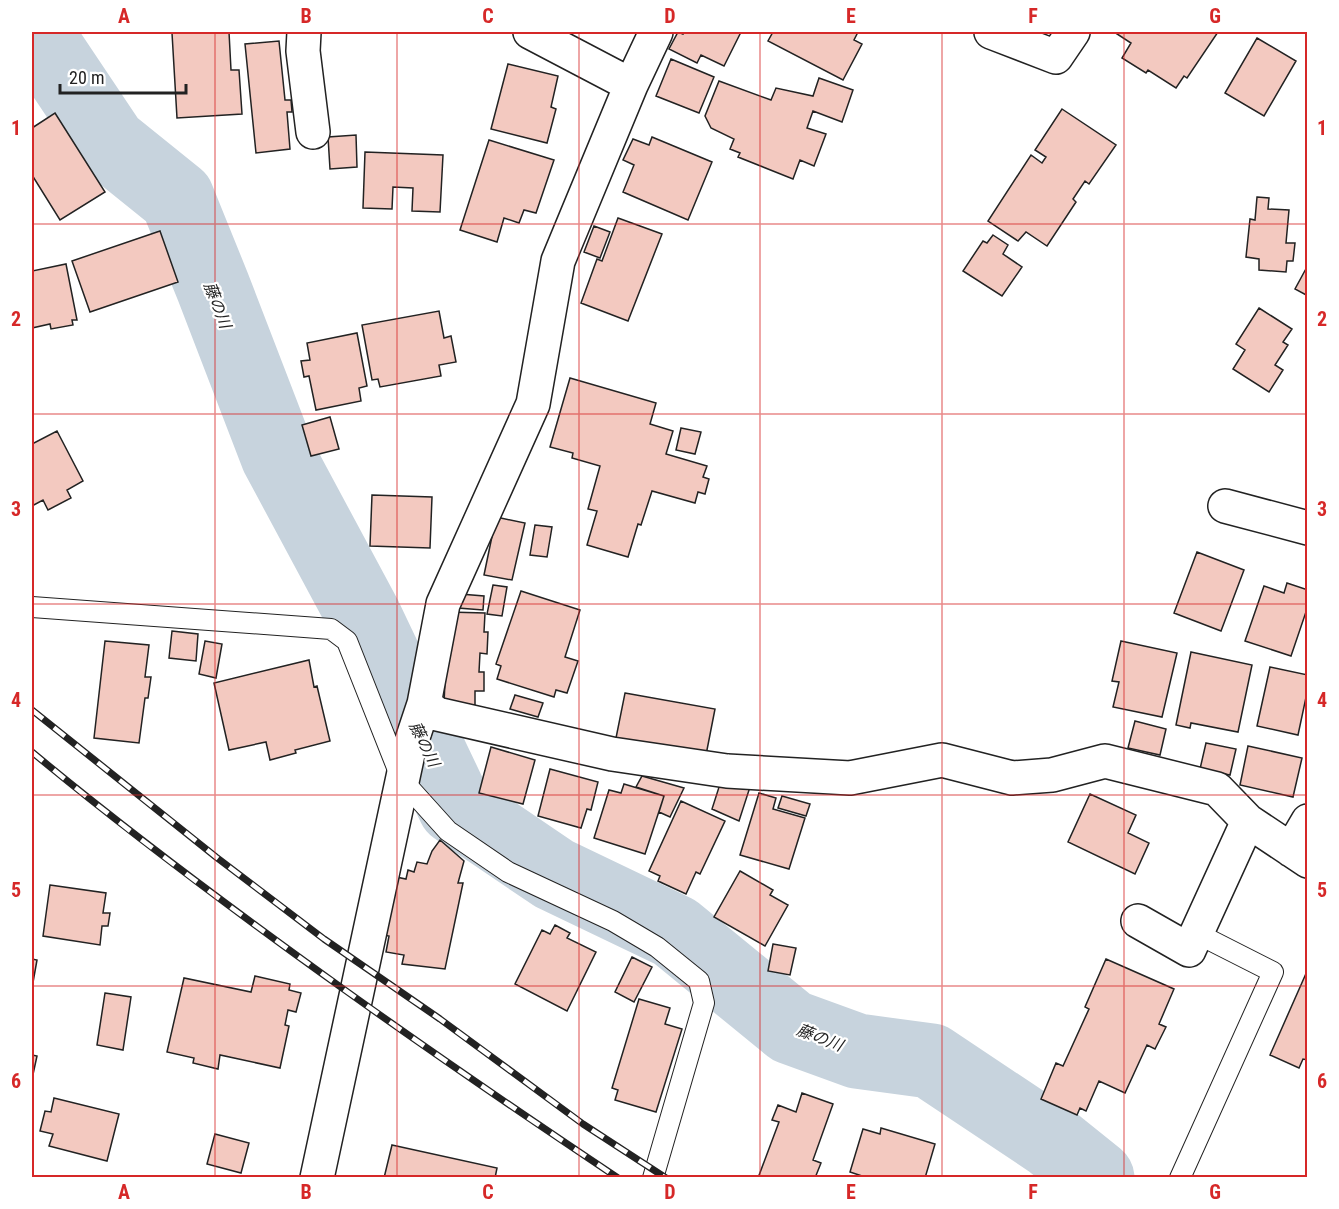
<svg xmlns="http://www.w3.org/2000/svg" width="1339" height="1209" font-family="'Roboto Condensed','Noto Sans JP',sans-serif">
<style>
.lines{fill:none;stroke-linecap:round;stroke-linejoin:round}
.river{stroke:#c7d3dd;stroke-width:75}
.building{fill:#f3c9c0;stroke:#222;stroke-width:1.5}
.service-casing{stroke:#222;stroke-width:22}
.minor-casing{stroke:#222;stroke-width:36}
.service{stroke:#fff;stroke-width:20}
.minor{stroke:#fff;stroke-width:33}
.rail-casing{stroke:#222;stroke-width:7}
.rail{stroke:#fff;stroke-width:4.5;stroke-dasharray:14;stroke-linecap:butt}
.grid{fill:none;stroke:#d62828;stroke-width:1.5;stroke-opacity:0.55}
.labels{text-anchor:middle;stroke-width:4.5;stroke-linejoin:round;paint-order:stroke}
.water-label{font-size:16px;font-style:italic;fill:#222;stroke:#fff}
.neatline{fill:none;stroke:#d62828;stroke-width:2}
.grid-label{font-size:20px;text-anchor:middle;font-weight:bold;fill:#d62828}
</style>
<rect width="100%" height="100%" fill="#fff"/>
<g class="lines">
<path class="river" d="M35,32l75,112 67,54 36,89 65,169 87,162 90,189 99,67 121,58 116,95 66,24 74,10 120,80 46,37"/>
</g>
<path class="building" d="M229,32l2,38h8l3,44 -65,4 -5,-85z
M678,32l5,2 2,-2h56l-17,34 -23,-11 -4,8 -28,-14z
M773,32h85l-4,8 8,4 -19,36 -75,-39z
M1114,32h104l-31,46 -3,-2 -8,12 -28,-18 -2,3 -24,-15 9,-15z
M1257,38l39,23 -32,55 -39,-23z
M279,41l6,59h6l1,12h-5l3,37 -34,4 -11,-109z
M671,59l43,18 -15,36 -43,-17z
M508,64l50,12 -7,31 5,2 -9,34 -56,-14z
M819,78l34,12 -11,32 -29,-11 -6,17 19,6 -12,32 -14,-6 -7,19 -55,-22 2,-4 -10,-4 4,-10 -23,-11 -6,-12 14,-35 52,19 5,-12 37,8z
M1062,109l54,36 -27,39 -4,-3 -12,18 3,3 -29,44 -21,-14 -8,9 -30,-20 43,-66 11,8 4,-6 -11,-7z
M55,113l50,79 -45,28 -28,-45v-47z
M356,135l1,32 -27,2 -2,-32z
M652,137l60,25 -24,58 -65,-28 11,-27 -11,-5 10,-21 16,6z
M489,140l65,20 -18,53 -12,-3 -5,13 -15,-5 -7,24 -37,-12z
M365,152l78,3 -3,57 -28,-1 1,-23 -20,-1 -1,22 -29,-1z
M1257,197l12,1 -1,11 21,1 -3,33h9l-2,18h-6l-1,11 -27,-2v-11l-13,-2 4,-38 5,1z
M618,218l44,16 -34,87 -47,-18 16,-44 5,2z
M594,226l16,6 -10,26 -16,-6z
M160,231l18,51 -88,30 -18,-51z
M993,235l15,10 -5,9 19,13 -20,29 -39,-25 20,-30 4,2z
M66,264l11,56h-5l1,5 -22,4 -1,-5 -18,4v-57z
M1308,265v31l-13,-7z
M1259,308l33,21 -9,13 5,3 -13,20 8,5 -14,22 -36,-23 12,-19 -9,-6z
M439,311l5,27 7,-2 5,26 -17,3 2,11 -61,11 -2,-8 -6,1 -10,-55z
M357,333l10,53 -8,2 2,13 -45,9 -7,-34 -5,1 -3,-16 9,-1 -3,-17z
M570,378l86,25 -6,21 23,7 -7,23 41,12 -4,11 6,2 -4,15 -7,-2 -3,11 -43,-12 -11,34 -3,-1 -10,33 -41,-12 10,-34 -9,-2 12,-43 -28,-8 1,-5 -23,-6z
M330,417l9,32 -28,7 -9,-31z
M681,428l20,4 -6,22 -19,-4z
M57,431l26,50 -16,9 4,8 -23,12 -5,-10 -11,6v-62z
M372,495l60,2 -2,51 -60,-2z
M496,517l29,6 -13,57 -28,-5z
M535,525l17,2 -5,30 -17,-2z
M1197,552l47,18 -23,61 -47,-18z
M1287,583l21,7v16l-17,50 -46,-15 19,-55 20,7z
M493,585l14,2 -5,29 -15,-2z
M521,591l59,19 -15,47 13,4 -11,32 -11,-3 -2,7 -57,-18 4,-13 -5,-2z
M460,594l24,2 -1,14 -25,-2z
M448,612l37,1 -1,19h4l-1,22 -7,-1 -1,19h5v19h-9v14l-31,-1z
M172,631l26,3 -2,27 -27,-3z
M105,641l44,4 -4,32h6l-3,21h-3l-6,45 -45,-5z
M205,641l17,3 -6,34 -17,-4z
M1121,641l56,12 -15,64 -49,-10 6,-25 -7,-1z
M1191,652l61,13 -14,67 -47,-9 -1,5 -14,-3z
M309,660l5,27 3,-1 13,55 -35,9 1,3 -26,7 -4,-18 -37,8 -15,-67z
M1270,667l38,8v13l-10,47 -41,-9z
M625,693l90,16 -9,46 -90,-17z
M515,695l28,8 -5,14 -28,-8z
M1135,721l31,8 -6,26 -32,-7z
M1206,743l30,6 -6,26 -30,-6z
M1248,746l54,12 -9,39 -53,-12z
M491,747l44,13 -12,44 -44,-11z
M550,769l48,13 -7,28 -4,-1 -6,19 -43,-12z
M642,776l42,12 -14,29 -11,-5 5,-16 -28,-9z
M624,784l40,12 -19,58 -51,-16 15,-48 12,3z
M720,784l30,3 -11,34 -27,-12z
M759,793l17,5 -3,11 32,9 -16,51 -49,-14z
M1090,794l46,21 -8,18 21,10 -14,31 -67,-32z
M782,796l28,8 -4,12 -28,-8z
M681,801l44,20 -25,53 -4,-2 -10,22 -28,-13 2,-5 -11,-5z
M440,840l24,21 -6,22h5l-18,86 -43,-5 2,-9 -18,-3 3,-16 -6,-1 13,-58 10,2 2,-9 6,2 3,-10 10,2 5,-13z
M740,871l33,19 -3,5 18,10 -23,41 -51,-29z
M50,885l56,8 -3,20h7l-2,13h-6l-2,19 -57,-9z
M555,925l15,8 -3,5 29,14 -29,59 -52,-27 27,-54 8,4z
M773,944l23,4 -6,27 -22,-4z
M632,957l20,10 -18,35 -19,-10z
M32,959l5,1 -5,28z
M1106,959l68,30 -15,35 7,3 -11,22 -8,-4 -22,48 -26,-12 -13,30 -6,-3 -3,7 -36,-16 15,-36 7,3 26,-57 -4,-2z
M1308,969v91l-5,-1 -4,9 -29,-13z
M255,976l35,8 -1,6 12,3 -5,19 -8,-2 -3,15 4,1 -9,42 -60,-13 -2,14 -25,-6 1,-5 -27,-6 17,-74 67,14z
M105,993l26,4 -8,53 -26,-5z
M639,999l31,9 -5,16 17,5 -26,83 -41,-12 3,-10 -6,-2z
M32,1055l5,1 -5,23z
M802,1093l31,11 -20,56 8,3 -6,15h-57l21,-56 -7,-2 6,-15 18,7z
M54,1098l65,16 -12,47 -58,-15 4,-12 -13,-3 5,-20 6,1z
M881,1128l54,16 -10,34h-57l-18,-6 13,-43 17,5z
M215,1134l34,9 -8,30 -34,-9z
M392,1145l105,23 -2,10h-111z"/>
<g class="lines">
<defs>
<path id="service" d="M32,607l299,22 16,12 55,139 46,51 60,41 105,49 44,26 42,34 5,22 -51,175
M1180,1178l93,-206 -77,-39"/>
<path id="minor" d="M304,32l-1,19 10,81
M530,32l101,53
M991,32l65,25 17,-25
M1225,506l83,22
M424,704l13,10 175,40 115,17 123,7 92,-18 70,18 40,-3 53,-14 112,28 31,32 60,40
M1291,850l17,-29
M1138,921l51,29 59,-129
M317,1178l92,-429 15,-45 19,-100 90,-200 25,-143 73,-176 25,-53"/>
</defs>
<use href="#service" class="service-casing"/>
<use href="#minor" class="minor-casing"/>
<use href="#service" class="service"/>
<use href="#minor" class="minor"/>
<defs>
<path id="rail" d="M32,710l184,147 108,82 116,80 143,105 83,54
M32,752c100,83 204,160 310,236 91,65 183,128 276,190"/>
</defs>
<use href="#rail" class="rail-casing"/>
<use href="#rail" class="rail"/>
</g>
<path class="grid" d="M215,32v1146M397,32v1146M579,32v1146M760,32v1146M942,32v1146M1124,32v1146M32,224h1276M32,414h1276M32,604h1276M32,795h1276M32,986h1276"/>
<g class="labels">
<g class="water-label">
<text transform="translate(218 305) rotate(69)" y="6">藤の川</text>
<text transform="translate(425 744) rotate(64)" y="6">藤の川</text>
<text transform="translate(820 1037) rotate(21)" y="6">藤の川</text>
</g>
</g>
<rect width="1339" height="1209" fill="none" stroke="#ffffff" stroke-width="66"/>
<path d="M60 84v9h126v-9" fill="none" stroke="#222222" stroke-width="3"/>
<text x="69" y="84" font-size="18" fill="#222222" stroke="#ffffff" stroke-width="4.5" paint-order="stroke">20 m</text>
<rect x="33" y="33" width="1273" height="1143" class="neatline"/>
<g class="grid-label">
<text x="124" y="23">A</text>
<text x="306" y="23">B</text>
<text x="488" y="23">C</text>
<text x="670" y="23">D</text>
<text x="851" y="23">E</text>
<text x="1033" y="23">F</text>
<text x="1215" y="23">G</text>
<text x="16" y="135">1</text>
<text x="1322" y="135">1</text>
<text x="16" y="326">2</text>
<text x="1322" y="326">2</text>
<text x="16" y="516">3</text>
<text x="1322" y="516">3</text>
<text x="16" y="707">4</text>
<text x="1322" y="707">4</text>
<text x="16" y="897">5</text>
<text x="1322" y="897">5</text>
<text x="16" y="1088">6</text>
<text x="1322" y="1088">6</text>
<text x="124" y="1199">A</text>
<text x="306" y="1199">B</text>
<text x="488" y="1199">C</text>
<text x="670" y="1199">D</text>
<text x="851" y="1199">E</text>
<text x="1033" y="1199">F</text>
<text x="1215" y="1199">G</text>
</g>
</svg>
